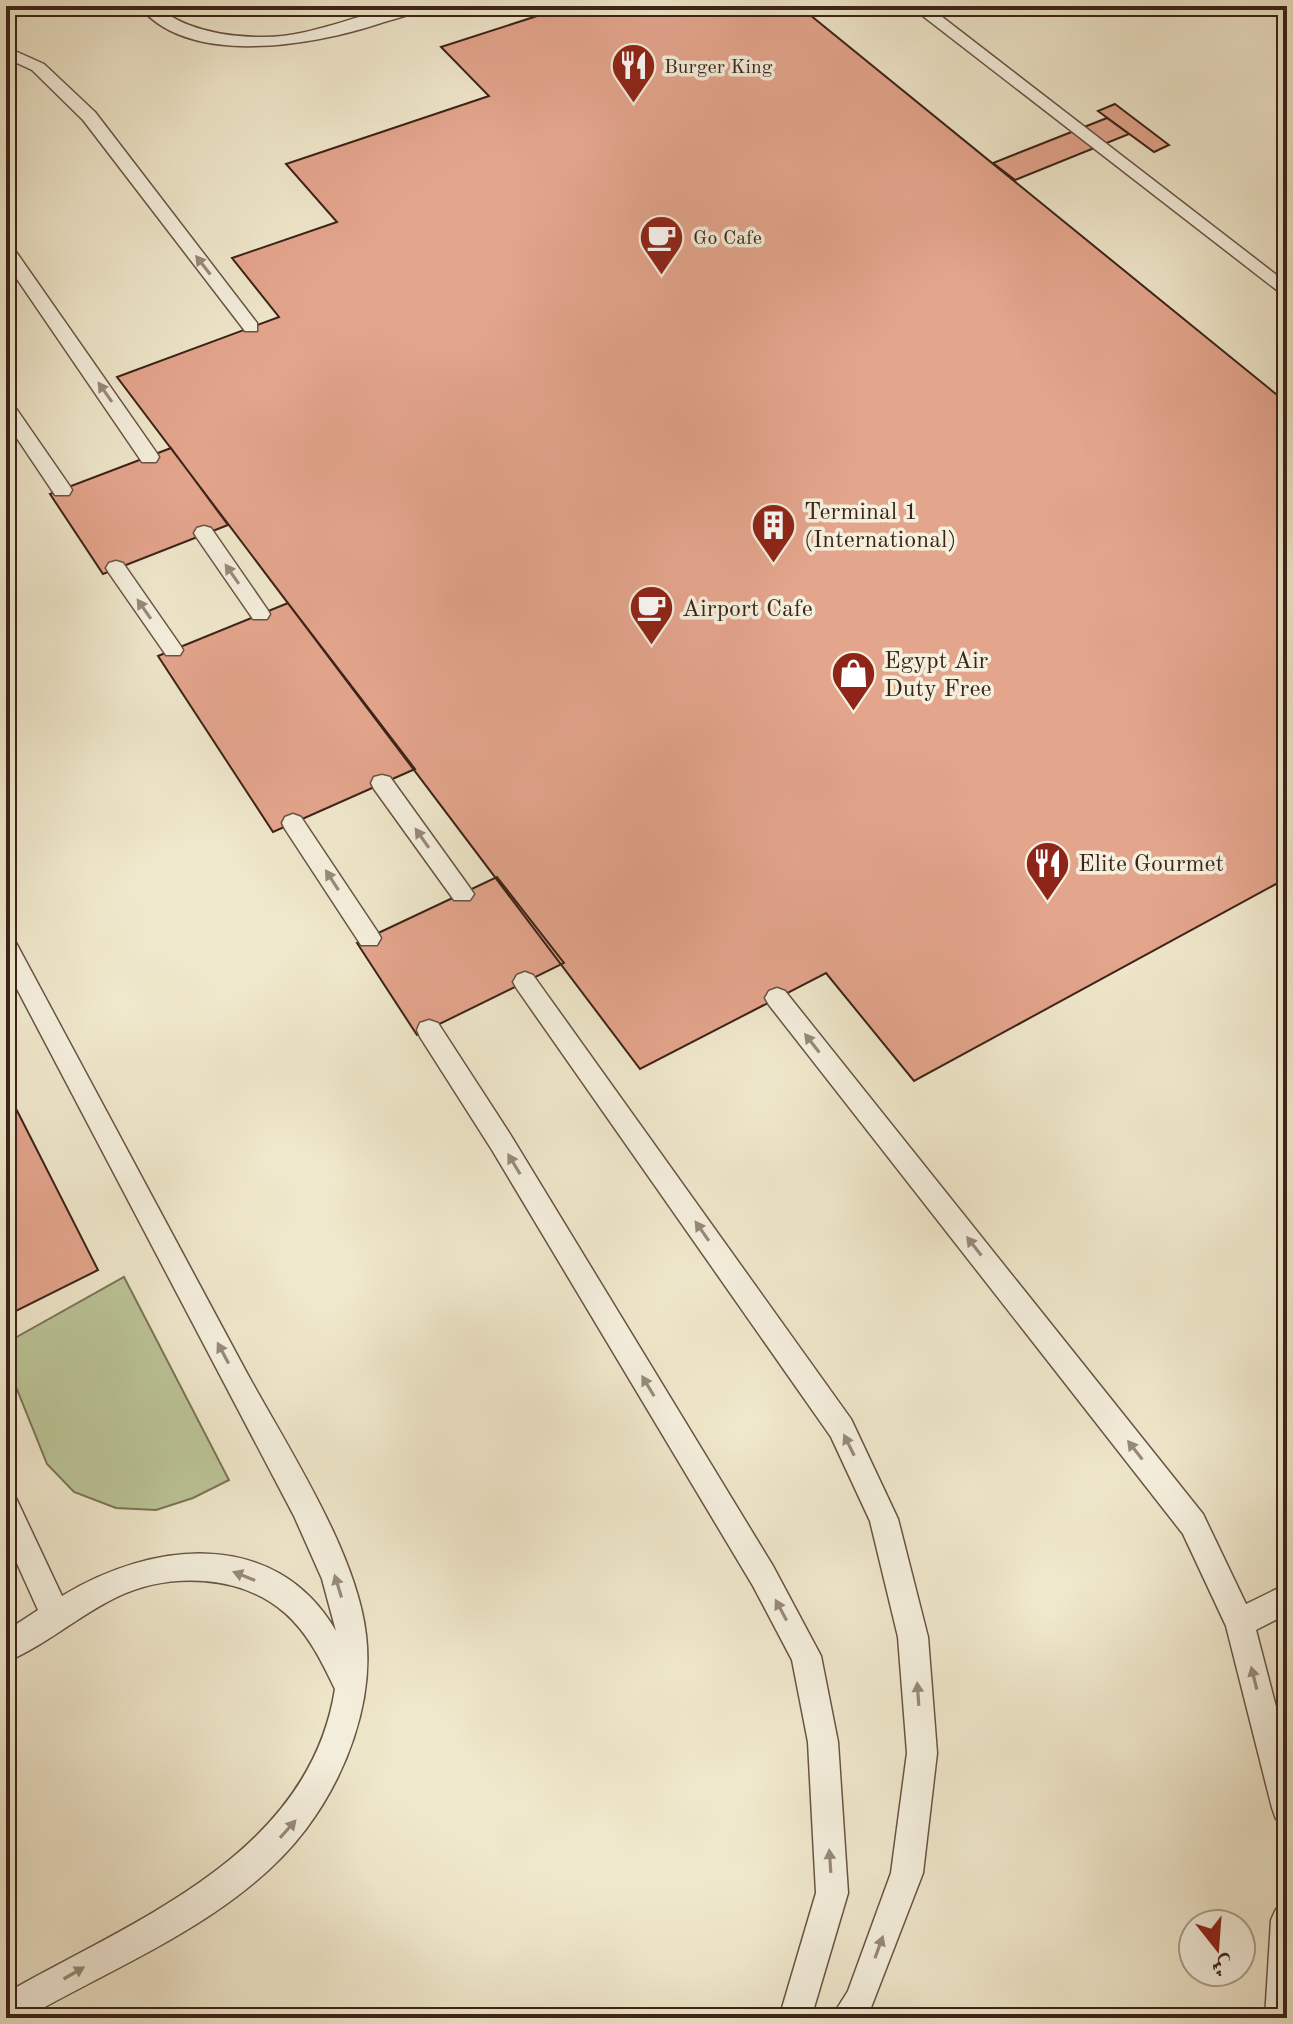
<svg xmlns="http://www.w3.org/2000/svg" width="1293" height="2024" font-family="'Old Standard TT',Amiri,serif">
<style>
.green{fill:#bbc597;stroke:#7b7457;stroke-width:2}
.building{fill:#e4a58d;stroke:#3b2317;stroke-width:2}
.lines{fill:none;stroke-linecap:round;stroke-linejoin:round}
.service-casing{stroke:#685444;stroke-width:3}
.service{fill:#f5f0de;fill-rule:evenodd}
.oneway{fill:#988a7a}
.labels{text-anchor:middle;stroke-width:7;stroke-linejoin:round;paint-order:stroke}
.far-poi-label{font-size:20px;fill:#3b2317;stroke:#f5f0de;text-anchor:start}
.poi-label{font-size:24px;fill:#3b2317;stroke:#f5f0de;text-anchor:start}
</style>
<rect width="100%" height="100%" fill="#f0e8cc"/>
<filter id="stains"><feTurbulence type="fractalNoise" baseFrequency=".0025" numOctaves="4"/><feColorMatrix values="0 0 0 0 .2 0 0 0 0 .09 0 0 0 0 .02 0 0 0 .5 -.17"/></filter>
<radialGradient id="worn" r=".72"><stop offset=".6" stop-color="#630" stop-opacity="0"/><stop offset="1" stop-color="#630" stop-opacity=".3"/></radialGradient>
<path class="green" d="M124,1277l105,203 -36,18 -37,12 -40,-2 -42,-16 -27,-28 -41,-102v-19z"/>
<path class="building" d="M568,6h231l488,397v475l-373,203 -88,-108 -186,96 -523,-692 162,-60 -47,-59 105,-36 -51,-58 203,-68 -48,-49z
M1115,104l54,41 -15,7 -56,-41z
M1107,118l22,16 -114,46 -22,-17z
M171,448l57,77 -125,49 -53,-80z
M288,603l127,166 -142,63 -115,-176z
M497,877l67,86 -147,72 -60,-92z
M6,1089l92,181 -92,46z"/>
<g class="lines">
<defs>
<path id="service" d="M139,6c20,0 31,12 50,19 23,9 48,12 72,12 57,1 107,-31 162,-31 -11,10 -31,13 -45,18 -64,21 -189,44 -239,-18z
M910,6h18l359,277v15z
M6,47l38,17 51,48 162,211v8h-12l-162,-211 -51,-50 -26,-12z
M6,245l6,1 144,206 3,5 -3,5h-14l-136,-199z
M6,402l7,2 56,81 3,5 -3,5h-14l-49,-73z
M204,526l7,2 56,81 3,5 -3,5h-14l-56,-81 -3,-5 3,-5z
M116,561l7,2 57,82 3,5 -3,5h-14l-57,-82 -3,-5 3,-5z
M382,775l8,2 80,111 4,6 -4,6h-16l-80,-111 -3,-6 3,-6z
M293,814l8,3 76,114 4,7 -4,7h-16l-76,-116 -3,-6 3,-6z
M6,937l8,2c78,145 156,291 234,436 40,73 109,178 118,260 8,67 -20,141 -60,194 -67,89 -187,135 -281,189h-19v-25c128,-73 303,-138 329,-304 -13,-27 -27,-56 -50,-76 -44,-39 -117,-41 -168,-16 -39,19 -71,48 -111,65v-31l32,-21 -32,-71v-45l10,4 46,98c90,-55 213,-69 274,35l-14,-52 -28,-63 -288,-548z
M525,972l8,3 318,444 47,100 30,118 9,116 -14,120 -56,145h-36l17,-27 43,-118 16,-120 -9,-116 -28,-116 -39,-84 -314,-448 -4,-7 4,-7z
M777,988l8,3 418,523 43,90 41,-20v30l-31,16 31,119v74l-11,-4 -4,-11 -46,-182 -43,-92 -414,-529 -4,-7 4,-7z
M429,1020l9,3 72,111 263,432 48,90 17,86 10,151 -37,125h-32l37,-125 -8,-151 -16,-82 -39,-74 -261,-436 -72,-113 -3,-7 3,-7z
M1287,1904v114h-22l6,-98 5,-11z"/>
</defs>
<use href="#service" class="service-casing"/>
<use href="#service" class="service"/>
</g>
<defs><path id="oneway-solid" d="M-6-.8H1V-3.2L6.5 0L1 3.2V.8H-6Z" transform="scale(2)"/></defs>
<g class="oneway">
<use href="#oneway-solid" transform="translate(203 265) rotate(-128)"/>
<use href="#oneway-solid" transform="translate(105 392) rotate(-125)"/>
<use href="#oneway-solid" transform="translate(232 574) rotate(-125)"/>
<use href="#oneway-solid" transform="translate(144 609) rotate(-125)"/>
<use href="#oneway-solid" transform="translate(422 838) rotate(-125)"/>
<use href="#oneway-solid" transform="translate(332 880) rotate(-123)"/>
<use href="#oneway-solid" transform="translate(812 1043) rotate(-128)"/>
<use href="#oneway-solid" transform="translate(514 1164) rotate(-121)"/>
<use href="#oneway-solid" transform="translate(702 1231) rotate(-125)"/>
<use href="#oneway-solid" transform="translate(974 1246) rotate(-128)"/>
<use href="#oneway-solid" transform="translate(223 1353) rotate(-118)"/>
<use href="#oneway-solid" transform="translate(648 1386) rotate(-121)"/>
<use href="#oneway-solid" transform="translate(849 1445) rotate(-116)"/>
<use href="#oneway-solid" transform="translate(1135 1450) rotate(-128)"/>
<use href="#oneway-solid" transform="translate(244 1576) rotate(-158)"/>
<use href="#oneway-solid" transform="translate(338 1586) rotate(-107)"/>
<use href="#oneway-solid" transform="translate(781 1610) rotate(-118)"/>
<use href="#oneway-solid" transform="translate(1254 1678) rotate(-104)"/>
<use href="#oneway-solid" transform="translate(918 1694) rotate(-94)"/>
<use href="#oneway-solid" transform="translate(288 1829) rotate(-48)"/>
<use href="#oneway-solid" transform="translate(830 1861) rotate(-94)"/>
<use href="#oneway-solid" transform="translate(879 1947) rotate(-70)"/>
<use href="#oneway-solid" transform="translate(74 1973) rotate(-30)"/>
</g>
<defs>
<symbol id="restaurant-pin" viewBox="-11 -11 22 30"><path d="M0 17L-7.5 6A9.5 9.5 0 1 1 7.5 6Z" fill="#8f2418" stroke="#f5f0de"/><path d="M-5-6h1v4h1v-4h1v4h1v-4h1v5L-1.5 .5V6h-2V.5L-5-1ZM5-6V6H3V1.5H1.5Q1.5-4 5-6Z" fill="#fff"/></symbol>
<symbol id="cafe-pin" viewBox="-11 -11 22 30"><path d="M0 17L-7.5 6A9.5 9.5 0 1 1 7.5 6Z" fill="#8f2418" stroke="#f5f0de"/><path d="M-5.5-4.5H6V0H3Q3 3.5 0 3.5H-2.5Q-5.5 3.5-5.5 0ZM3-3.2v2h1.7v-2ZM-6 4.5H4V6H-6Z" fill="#fff"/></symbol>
<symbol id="building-pin" viewBox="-11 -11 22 30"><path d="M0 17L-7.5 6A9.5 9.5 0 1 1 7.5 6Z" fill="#8f2418" stroke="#f5f0de"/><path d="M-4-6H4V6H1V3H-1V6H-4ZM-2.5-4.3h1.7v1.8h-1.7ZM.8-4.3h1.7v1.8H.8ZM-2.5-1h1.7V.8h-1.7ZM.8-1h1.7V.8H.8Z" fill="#fff"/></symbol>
<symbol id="shop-pin" viewBox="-11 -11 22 30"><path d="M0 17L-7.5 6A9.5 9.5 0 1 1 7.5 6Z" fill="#8f2418" stroke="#f5f0de"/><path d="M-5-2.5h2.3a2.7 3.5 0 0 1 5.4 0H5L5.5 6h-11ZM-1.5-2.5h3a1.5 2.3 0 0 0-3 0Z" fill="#fff"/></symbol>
</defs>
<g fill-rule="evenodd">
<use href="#restaurant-pin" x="608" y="40" width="51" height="69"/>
<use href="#cafe-pin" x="636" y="212" width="51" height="69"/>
<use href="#building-pin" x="748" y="500" width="51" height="69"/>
<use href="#cafe-pin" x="626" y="582" width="51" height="69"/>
<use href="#shop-pin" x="828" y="648" width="51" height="69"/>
<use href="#restaurant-pin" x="1022" y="838" width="51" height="69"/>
</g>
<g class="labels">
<g class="far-poi-label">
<text x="664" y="73">Burger King</text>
<text x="693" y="244">Go Cafe</text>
</g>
<g class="poi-label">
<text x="804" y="519">Terminal 1<tspan x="804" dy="28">(International)</tspan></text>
<text x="682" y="616">Airport Cafe</text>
<text x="884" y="668">Egypt Air<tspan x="884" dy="28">Duty Free</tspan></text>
<text x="1078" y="871">Elite Gourmet</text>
</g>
</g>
<rect width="1293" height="2024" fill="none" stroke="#f0e8cc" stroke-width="32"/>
<rect x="8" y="8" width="1277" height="2008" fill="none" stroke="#3b2317" stroke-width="4"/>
<rect x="16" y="16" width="1261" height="1992" fill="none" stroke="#3b2317" stroke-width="2"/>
<g transform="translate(1217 1948) rotate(163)"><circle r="38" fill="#f5f0de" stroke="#ab9e8e" stroke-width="2"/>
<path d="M0-6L14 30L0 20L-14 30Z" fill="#8f2418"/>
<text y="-12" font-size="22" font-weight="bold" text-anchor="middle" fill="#3b2317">ش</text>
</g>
<rect width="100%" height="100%" filter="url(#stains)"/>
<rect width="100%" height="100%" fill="url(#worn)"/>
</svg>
